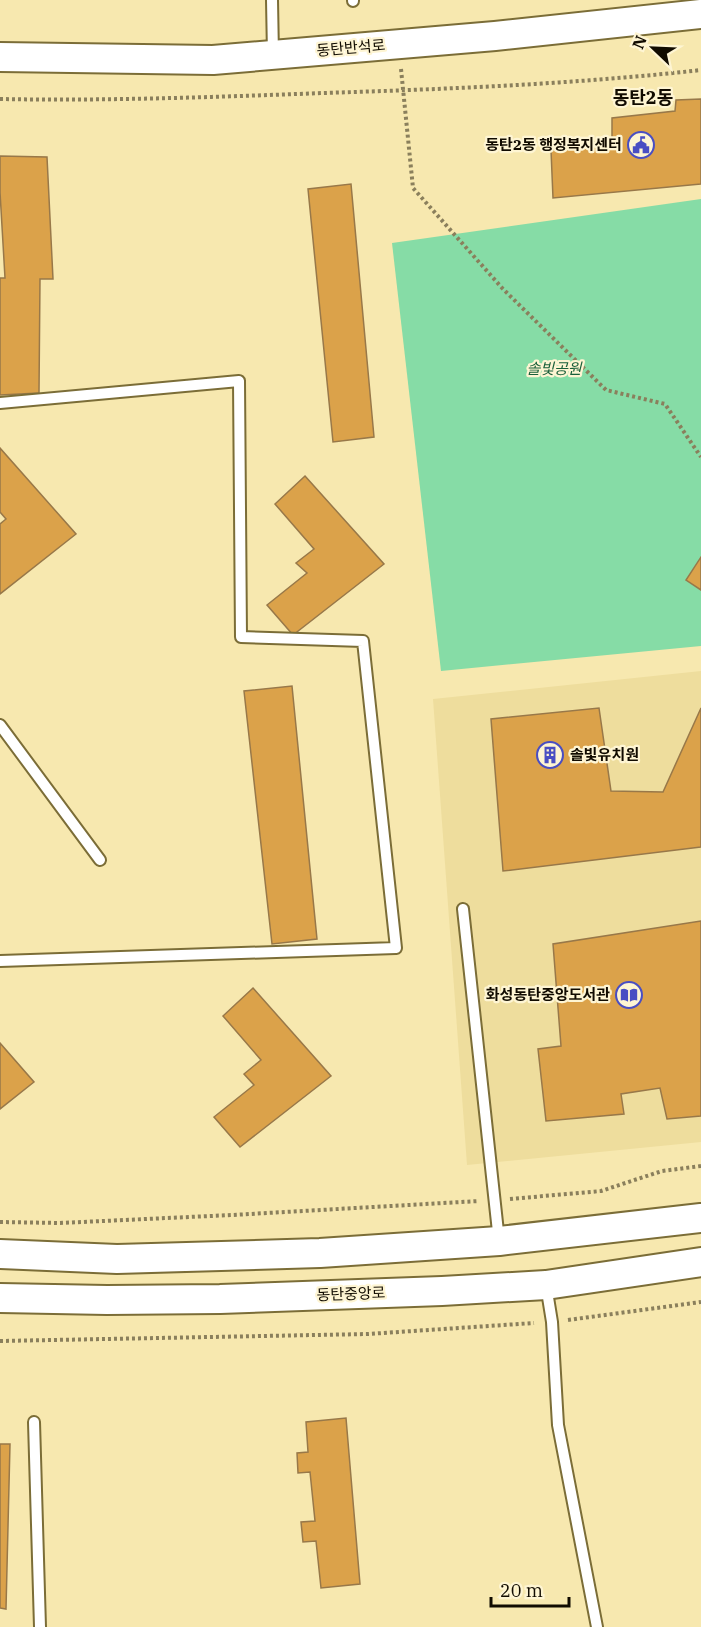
<svg xmlns="http://www.w3.org/2000/svg" width="701" height="1627" font-family="'IBM Plex Serif','Noto Sans KR',serif">
<style>
.built{fill:#eedd9d}
.green{fill:#86dca6}
.building{fill:#dba24a;stroke:#987849;stroke-width:1.5}
.lines{fill:none;stroke-linecap:round;stroke-linejoin:round}
.lane-casing{stroke:#7b6d37;stroke-width:14}
.secondary-casing{stroke:#7b6d37;stroke-width:32}
.path{stroke:#8a7f5c;stroke-width:4;stroke-dasharray:3 3;stroke-linecap:butt}
.lane{stroke:#fff;stroke-width:10}
.secondary{stroke:#fff;stroke-width:28}
.labels{text-anchor:middle;stroke-width:4.5;stroke-linejoin:round;paint-order:stroke}
.street-label{font-size:15px;fill:#110b00;stroke:#fef5d3}
.poi-label{font-size:15px;font-weight:bold;fill:#110b00;stroke:#fef5d3;text-anchor:end}
.park-label{font-size:15px;font-style:italic;fill:#1a603b;stroke:#fef5d3}
.quarter-label{font-size:18px;font-weight:bold;fill:#110b00;stroke:#fef5d3}
</style>
<rect width="100%" height="100%" fill="#f7e8af"/>
<path class="built" d="M701,671v471l-234,23 -34,-466z"/>
<path class="green" d="M701,199v447l-260,25 -49,-428z"/>
<path class="building" d="M701,99v85l-148,14 -2,-48 61,-11v-21l63,-7 1,-11z
M0,156l47,1 6,122h-13l-1,114 -39,2v-117h5l-5,-86z
M351,184l23,253 -41,5 -25,-253z
M0,448l76,86 -76,60v-70l6,-5 -6,-7z
M305,476l79,88 -91,71 -26,-30 40,-32 -11,-10 18,-14 -39,-45z
M701,557v33l-15,-10z
M292,686l25,253 -45,5 -28,-253z
M599,708l12,83 52,1 38,-84v139l-198,24 -12,-152z
M701,921v195l-34,3 -7,-31 -39,6 3,20 -78,7 -8,-72 23,-3 -8,-102z
M253,988l78,88 -91,71 -26,-30 40,-32 -10,-11 17,-14 -38,-44z
M0,1043l34,39 -34,27z
M346,1418l14,166 -39,4 -5,-47 -13,1 -2,-20 14,-1 -5,-49 -12,1 -1,-20 11,-1 -2,-30z
M0,1444h10l-4,165 -6,-1z"/>
<g class="lines">
<defs>
<path id="lane" d="M272,0l1,55
M353,0v1
M0,403l239,-22 2,256 122,4 33,307 -396,13
M0,725l100,135
M463,909l36,332
M546,1285l6,37 6,103 39,202
M34,1422l6,205"/>
<path id="secondary" d="M0,57l213,3 282,-24 206,-22
M0,1254l117,5 203,-6 179,-12 202,-23
M0,1298l107,2 113,-1 222,-8 104,-6 155,-23"/>
</defs>
<use href="#lane" class="lane-casing"/>
<use href="#secondary" class="secondary-casing"/>
<path class="path" d="M401,69l12,119 90,101 103,101 59,14 36,53
M0,99c108,2 216,-2 324,-6 125,-4 252,-9 377,-23
M510,1199l91,-8 61,-20 39,-5
M0,1222l60,1 172,-8 247,-14
M568,1320l133,-18
M0,1341l368,-7 166,-11"/>
<use href="#lane" class="lane"/>
<use href="#secondary" class="secondary"/>
</g>
<defs>
<symbol id="civic-ring" viewBox="-11 -11 22 22"><circle r="9.5" fill="#fef5d3" stroke="#494ec3" stroke-width="1.5"/><path d="M-.6-6.5H3V-4.5H.6V-3L4-1V1h2V6H-6V1h2V-1L-.6-3ZM-1.2 2.5V6h2.4V2.5Z" fill="#494ec3"/></symbol>
<symbol id="building-ring" viewBox="-11 -11 22 22"><circle r="9.5" fill="#fef5d3" stroke="#494ec3" stroke-width="1.5"/><path d="M-4-6H4V6H1V3H-1V6H-4ZM-2.5-4.3h1.7v1.8h-1.7ZM.8-4.3h1.7v1.8H.8ZM-2.5-1h1.7V.8h-1.7ZM.8-1h1.7V.8H.8Z" fill="#494ec3"/></symbol>
<symbol id="library-ring" viewBox="-11 -11 22 22"><circle r="9.5" fill="#fef5d3" stroke="#494ec3" stroke-width="1.5"/><path d="M-6-4Q-3-5.5-.7-3.5V5Q-3 3-6 4ZM6-4Q3-5.5 .7-3.5V5Q3 3 6 4Z" fill="#494ec3"/></symbol>
</defs>
<g fill-rule="evenodd">
<use href="#civic-ring" x="626" y="130" width="30" height="30"/>
<use href="#building-ring" x="535" y="740" width="30" height="30"/>
<use href="#library-ring" x="614" y="980" width="30" height="30"/>
</g>
<g class="labels">
<g class="street-label">
<text transform="translate(351 48) rotate(-5)" y="5">동탄반석로</text>
<text transform="translate(351 1294) rotate(-2)" y="5">동탄중앙로</text>
</g>
<g class="poi-label">
<text x="622" y="150">동탄2동 행정복지센터</text>
<text x="570" y="760" text-anchor="start">솔빛유치원</text>
<text x="610" y="1000">화성동탄중앙도서관</text>
</g>
<g class="park-label">
<text x="554" y="374">솔빛공원</text>
</g>
<g class="quarter-label">
<text x="643" y="104">동탄2동</text>
</g>
</g>
<g transform="translate(653 48) rotate(293)" stroke="#fef5d3" stroke-width="4.5" paint-order="stroke">
<path d="M0-4.5L10 22L0 15L-10 22Z" fill="#110b00"/>
<text y="-9" font-size="16" font-weight="bold" text-anchor="middle" fill="#110b00">N</text>
</g>
<path d="M491 1597v9h78v-9" fill="none" stroke="#110b00" stroke-width="3"/>
<text x="500" y="1597" font-size="18" fill="#110b00" stroke="#fef5d3" stroke-width="4.5" paint-order="stroke">20 m</text>
</svg>
